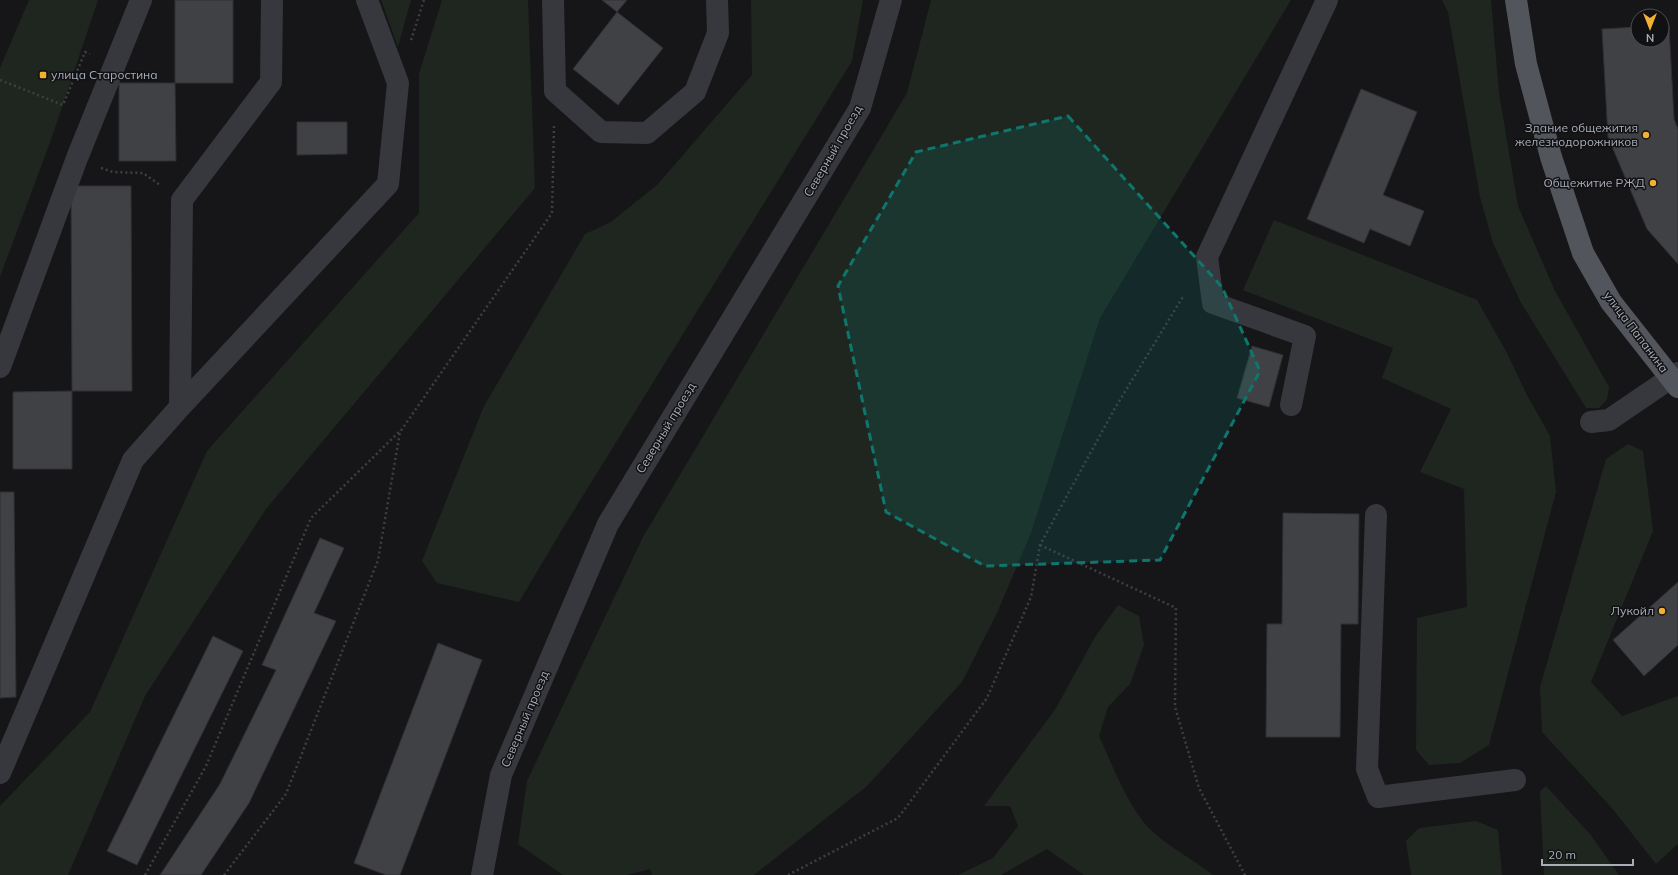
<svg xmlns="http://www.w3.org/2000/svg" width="1678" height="875" font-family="Mulish,sans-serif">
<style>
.green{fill:#1e261f}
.building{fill:#404145;stroke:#303034}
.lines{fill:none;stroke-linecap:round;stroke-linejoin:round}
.path{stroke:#3d3f44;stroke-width:2.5;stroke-dasharray:2 3;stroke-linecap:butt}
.minor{stroke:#37383d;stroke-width:22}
.major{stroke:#53555c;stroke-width:22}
.marked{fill:#0f766e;fill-opacity:0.2;stroke:#0f766e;stroke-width:3;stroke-dasharray:8 5;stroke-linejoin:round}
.poi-dot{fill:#f2b134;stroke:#111113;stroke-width:1.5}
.labels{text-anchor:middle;stroke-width:3;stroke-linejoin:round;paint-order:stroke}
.poi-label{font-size:12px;fill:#a8adb8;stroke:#111113;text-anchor:end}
.street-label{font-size:12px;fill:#a8adb8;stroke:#111113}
</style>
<rect width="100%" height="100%" fill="#161618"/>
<path class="green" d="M29,0h69l-46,137 -52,140v-209z
M381,0h30l-13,47z
M442,0h86l7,188 -269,321 -121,187 -77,179h-68v-69l90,-94 117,-261 212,-238v-139z
M751,0h112l-11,61 -289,467 -44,74 -82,-19 -15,-22 62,-155 101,-172 26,-12 47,-38 94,-109z
M931,0h360l-191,318 -69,215 -34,80 -35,69 -95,104 -113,89h-102l-2,-6 -23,6h-64l-45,-31 9,-63 116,-244 264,-444z
M1442,0h49l8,93 19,113 37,85 54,96 -2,12 -8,9h-13l-66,-107 -27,-58 -13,-46 -32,-185z
M1274,220l203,80 29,51 21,44 23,41 6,56 -67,253 -29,18 -31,2 -13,-15 1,-132 50,-11 -3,-118 -44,-17 31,-63 -69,-31 11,-30 -150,-58z
M1628,444l15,7 10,80 -62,151 31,34 56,-20v148l-22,20 -45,-57 -69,-75 -2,-45 66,-228z
M1118,605l21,11 5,29 -14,39 -22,23 -9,29c12,26 31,75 52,94 19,18 42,29 62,45h-129l-37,-26 -46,26h-43l35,-17 25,-32 -8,-20h-26l72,-98 39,-71z
M1546,786l44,48 29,41h-75l-4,-84z
M1476,821l22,9 4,45h-91l-5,-34 13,-13z"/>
<path class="building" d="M175,0h58v83h-58z
M602,0h25l-10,12z
M617,12l46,36 -45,57 -45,-36z
M1662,26h7l5,93 4,10v135l-31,-35 -39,-92 -6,-108 36,-2v13h24z
M119,83h56l1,78h-57z
M1361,89l56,23 -34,83 41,16 -14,35 -40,-17 -6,14 -57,-24z
M297,122h50v32l-50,1z
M71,186h60l1,205h-60z
M1252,346l31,9 -14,52 -32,-9z
M72,391v78h-59v-77z
M0,492h14l2,205 -16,1z
M1283,513l76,1 -1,110h-17l-1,113h-74l1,-113h15z
M320,538l24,10 -30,65 22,8 -87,182 -48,72h-41l60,-91 56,-114 -14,-5z
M1678,582v63l-34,31 -31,-36z
M213,636l30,15 -106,214 -30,-14z
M438,643l44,17 -82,215h-14l-32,-12z"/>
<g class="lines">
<path class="path" d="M411,40l13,-40
M0,80l63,25 22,-53 5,2
M101,168l12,4 30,1 17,12
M1040,545l136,63 -1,99 24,81 46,87
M145,875l61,-109 105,-248 88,-86
M224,875l62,-81 92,-234 22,-128 152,-219 2,-88
M788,875l110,-57 89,-120 44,-101 9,-52 75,-137 69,-113"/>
<path class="minor" d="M553,0l2,91 46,41 46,1 48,-41 23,-59 -1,-33
M0,367l77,-209 64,-158
M1291,405l14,-69 -92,-33 -6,-46 120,-257
M180,407l208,-223 10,-101 -31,-83
M1591,422l18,-2 69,-47
M1376,515l-9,254 11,28 137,-17
M0,773l133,-313 47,-53 2,-207 89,-118 1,-82
M482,875l19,-100 107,-251 252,-416 31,-108"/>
<path class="major" d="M1516,0l10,64 25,93 32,96 28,49 67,85"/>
</g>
<path class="marked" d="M1068,116l154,171 38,84 -100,189 -175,6 -99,-54 -48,-226 78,-134z"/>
<g class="poi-dot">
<rect x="39" y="71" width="8" height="8" rx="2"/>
<circle cx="1646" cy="135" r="4"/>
<circle cx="1653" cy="183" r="4"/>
<circle cx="1662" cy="611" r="4"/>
</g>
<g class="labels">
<g class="poi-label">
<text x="51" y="79" text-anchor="start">улица Старостина</text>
<text x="1638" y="132">Здание общежития<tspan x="1638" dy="14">железнодорожников</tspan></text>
<text x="1645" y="187">Общежитие РЖД</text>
<text x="1654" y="615">Лукойл</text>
</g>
<g class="street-label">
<text transform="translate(833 151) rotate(-60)" y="4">Северный проезд</text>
<text transform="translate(1636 332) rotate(53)" y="4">улица Папанина</text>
<text transform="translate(666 428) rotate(-59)" y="4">Северный проезд</text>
<text transform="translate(525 719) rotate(-67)" y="4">Северный проезд</text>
</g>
</g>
<g transform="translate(1650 28) rotate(180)"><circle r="19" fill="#111113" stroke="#4d4f55"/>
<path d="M0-3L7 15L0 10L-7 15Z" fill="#f2b134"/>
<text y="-6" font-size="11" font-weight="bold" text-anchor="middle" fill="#a8adb8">N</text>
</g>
<path d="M1542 859v6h91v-6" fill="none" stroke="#a8adb8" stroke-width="2"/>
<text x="1548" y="859" font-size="12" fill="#a8adb8" stroke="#111113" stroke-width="3" paint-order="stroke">20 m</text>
</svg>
